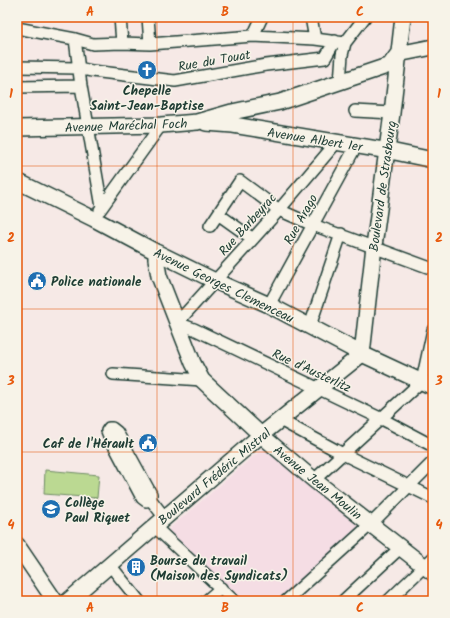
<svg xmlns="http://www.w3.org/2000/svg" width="450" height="618" font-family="Kalam,sans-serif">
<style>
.built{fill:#f5dde4}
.pitch{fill:#bbd992;stroke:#6d8b63}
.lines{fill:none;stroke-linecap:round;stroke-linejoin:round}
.street-casing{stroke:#1f3d34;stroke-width:14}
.secondary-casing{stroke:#1f3d34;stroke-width:18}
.street{stroke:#f7f3e8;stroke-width:11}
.secondary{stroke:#f7f3e8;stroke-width:15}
.grid{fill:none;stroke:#e8590c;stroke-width:1;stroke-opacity:0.55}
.labels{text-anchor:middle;stroke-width:3;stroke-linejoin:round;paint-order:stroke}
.street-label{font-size:13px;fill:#1f3d34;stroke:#f7f3e8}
.poi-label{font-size:13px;font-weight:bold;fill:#1f3d34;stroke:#f7f3e8;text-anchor:start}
.neatline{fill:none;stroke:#e8590c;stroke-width:1.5}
.grid-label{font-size:13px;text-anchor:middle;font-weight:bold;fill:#e8590c}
</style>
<rect width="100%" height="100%" fill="#f6e9e6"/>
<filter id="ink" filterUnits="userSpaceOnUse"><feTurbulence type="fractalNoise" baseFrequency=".025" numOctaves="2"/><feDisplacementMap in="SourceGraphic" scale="8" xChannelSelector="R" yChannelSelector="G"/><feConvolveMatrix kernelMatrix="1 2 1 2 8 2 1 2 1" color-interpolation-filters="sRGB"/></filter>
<g filter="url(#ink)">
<path class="built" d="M262,449h4l24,22 68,54v4l-81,72h-33l-75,-69 1,-4z"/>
<path class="pitch" d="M45,470l54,5 -2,23 -53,-4z"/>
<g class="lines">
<defs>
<path id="street" d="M120,17l2,26
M148,17l2,27
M311,17l4,22
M17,28l58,11 18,5 29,-1 28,1 103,-8 62,3 30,4
M253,36l9,-19
M75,39l6,47 21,121
M17,67l61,1 14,3 83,10 91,-16 59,-7 10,-17
M340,82l2,-27 3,-12 20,-26
M17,87l64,-1
M355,111l37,2
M336,143l-57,67 -102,113 17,6 188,90 51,27
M100,210l61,-85
M218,214l35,25
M210,226l30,-45 39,29 34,15 120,44
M269,305l87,-159
M310,326l31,-92
M113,374l89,6
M280,420l63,34 90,44
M314,480l108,-99 11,-51
M151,500l-5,1 -4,-3 -33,-62 -2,-5 2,-3h3l5,4 34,62v6l14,18
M155,527l79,74
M110,565l29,36
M206,601l15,-13
M286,601l84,-76 63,-63
M343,601l57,-53
M388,601l45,-43"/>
<path id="secondary" d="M206,123l27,2 162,27 38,8
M17,128l144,-3 36,-3 35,-10 48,-10 110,-37 8,-11 35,-7
M17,181l77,38 62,33 59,29 54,24 93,49 71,33
M156,252v7l3,17 34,87 9,17 59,55 53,45 119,93
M362,354l12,-108 18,-133 11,-96
M17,545l38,56
M68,601l193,-166 101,-81"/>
</defs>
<use href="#street" class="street-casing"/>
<use href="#secondary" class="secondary-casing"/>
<use href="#street" class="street"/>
<use href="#secondary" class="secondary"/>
</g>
</g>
<path class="grid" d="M157,17v584M293,17v584M17,166h416M17,309h416M17,452h416"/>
<defs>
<symbol id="church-disc" viewBox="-11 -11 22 22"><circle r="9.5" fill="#1f6fb2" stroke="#f7f3e8"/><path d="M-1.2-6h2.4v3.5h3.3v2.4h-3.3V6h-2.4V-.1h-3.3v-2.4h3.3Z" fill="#fff"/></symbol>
<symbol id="civic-disc" viewBox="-11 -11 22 22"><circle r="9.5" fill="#1f6fb2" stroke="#f7f3e8"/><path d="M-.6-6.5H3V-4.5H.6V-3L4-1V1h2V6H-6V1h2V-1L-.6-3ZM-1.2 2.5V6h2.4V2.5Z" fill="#fff"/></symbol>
<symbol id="school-disc" viewBox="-11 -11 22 22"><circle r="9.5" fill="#1f6fb2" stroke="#f7f3e8"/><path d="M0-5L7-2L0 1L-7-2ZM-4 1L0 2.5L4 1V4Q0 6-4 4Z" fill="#fff"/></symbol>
<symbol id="building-disc" viewBox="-11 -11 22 22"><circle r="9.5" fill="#1f6fb2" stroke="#f7f3e8"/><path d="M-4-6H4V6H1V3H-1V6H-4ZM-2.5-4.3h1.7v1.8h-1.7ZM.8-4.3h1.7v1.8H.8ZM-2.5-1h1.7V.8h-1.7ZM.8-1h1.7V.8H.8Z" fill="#fff"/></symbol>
</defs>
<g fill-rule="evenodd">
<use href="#church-disc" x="136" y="59" width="22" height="22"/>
<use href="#civic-disc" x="26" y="270" width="22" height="22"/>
<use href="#civic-disc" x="137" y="432" width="22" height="22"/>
<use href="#school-disc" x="40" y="498" width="22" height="22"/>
<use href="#building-disc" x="125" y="556" width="22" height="22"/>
</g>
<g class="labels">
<g class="street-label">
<text transform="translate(214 60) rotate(-10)" y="5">Rue du Touat</text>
<text transform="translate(126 125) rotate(-2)" y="5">Avenue Maréchal Foch</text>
<text transform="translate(315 139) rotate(9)" y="5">Avenue Albert 1er</text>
<text transform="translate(382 186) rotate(-82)" y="5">Boulevard de Strasbourg</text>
<text transform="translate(300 219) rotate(-61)" y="5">Rue Arago</text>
<text transform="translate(247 224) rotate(-48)" y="5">Rue Barbeyrac</text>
<text transform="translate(224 285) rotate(26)" y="5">Avenue Georges Clemenceau</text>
<text transform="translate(312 370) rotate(25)" y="5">Rue d'Austerlitz</text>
<text transform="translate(214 476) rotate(-40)" y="5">Boulevard Frédéric Mistral</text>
<text transform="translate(318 482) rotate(39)" y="5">Avenue Jean Moulin</text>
</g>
<g class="poi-label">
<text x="147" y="95" text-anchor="middle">Chepelle<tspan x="147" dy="15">Saint-Jean-Baptise</tspan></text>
<text x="51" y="286">Police nationale</text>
<text x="134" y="448" text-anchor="end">Caf de l'Hérault</text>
<text x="65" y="507">Collège<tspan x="65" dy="15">Paul Riquet</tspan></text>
<text x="150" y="565">Bourse du travail<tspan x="150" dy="15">(Maison des Syndicats)</tspan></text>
</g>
</g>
<rect width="450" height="618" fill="none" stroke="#f7f3e8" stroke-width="44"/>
<rect x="22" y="22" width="406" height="574" class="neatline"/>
<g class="grid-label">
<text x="90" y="16">A</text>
<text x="225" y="16">B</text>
<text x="360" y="16">C</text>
<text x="11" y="98">1</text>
<text x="439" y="98">1</text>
<text x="11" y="242">2</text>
<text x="439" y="242">2</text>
<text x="11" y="385">3</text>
<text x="439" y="385">3</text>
<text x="11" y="529">4</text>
<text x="439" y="529">4</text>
<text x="90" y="612">A</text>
<text x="225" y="612">B</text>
<text x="360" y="612">C</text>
</g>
</svg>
